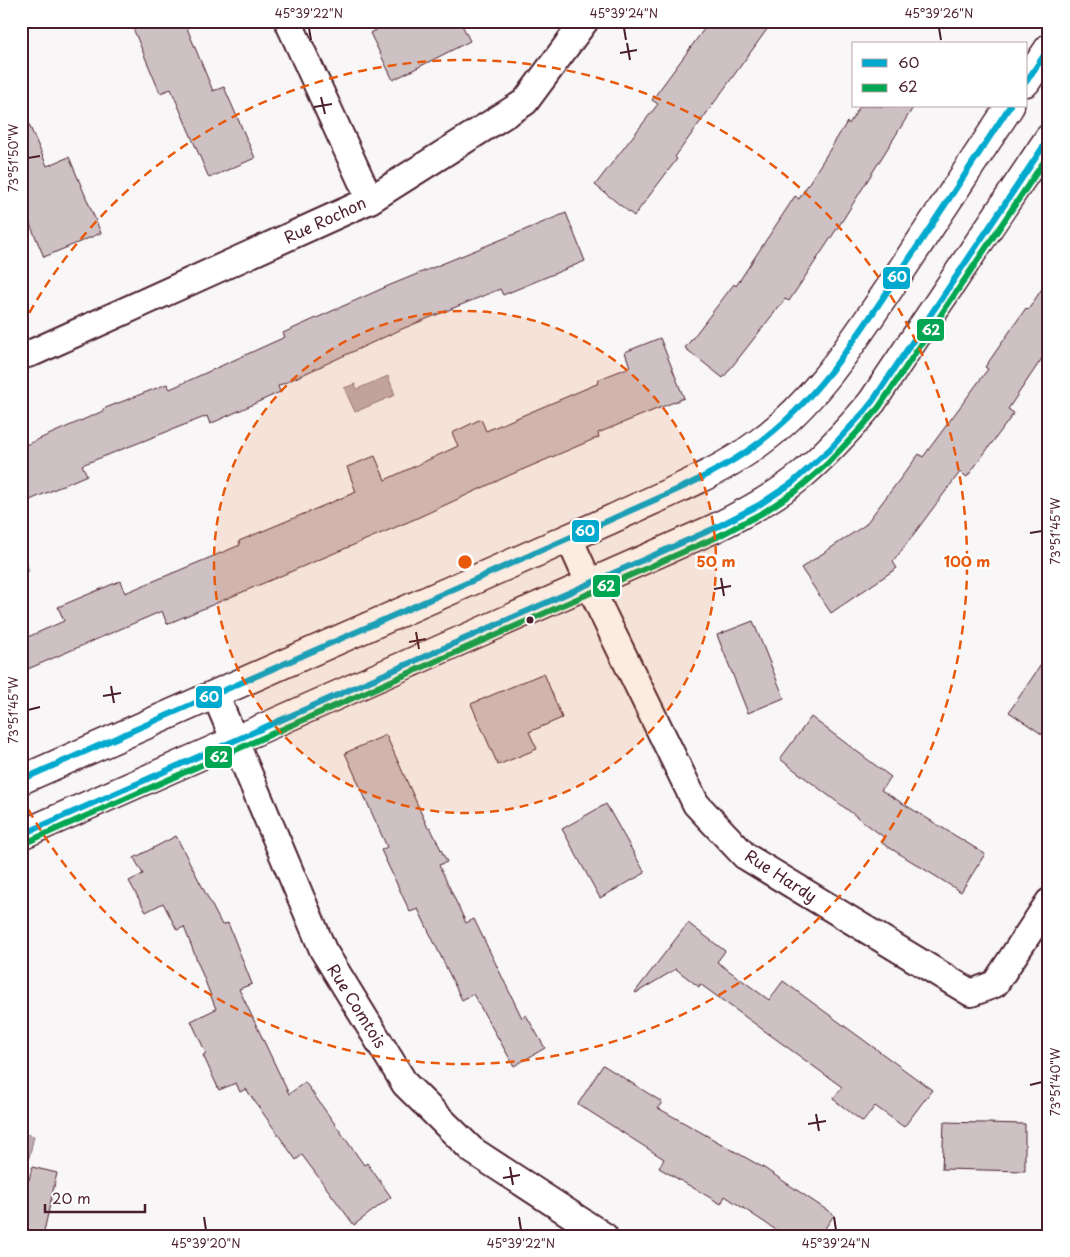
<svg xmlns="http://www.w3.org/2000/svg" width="1070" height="1257" font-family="'Playpen Sans',sans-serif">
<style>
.green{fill:#ded6d9;stroke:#947a82}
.water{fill:#bdadb0;stroke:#8f747b}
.building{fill:#cdc1c4;stroke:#4a1f2b}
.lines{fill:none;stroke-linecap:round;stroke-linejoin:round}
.minor-casing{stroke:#4a1f2b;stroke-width:30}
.tertiary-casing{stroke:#4a1f2b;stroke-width:31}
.minor{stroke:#fff;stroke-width:26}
.tertiary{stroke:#fff;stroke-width:28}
.bus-1-casing{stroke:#fff;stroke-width:10}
.bus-2-casing{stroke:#fff;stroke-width:10}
.bus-1{stroke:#00a9ce;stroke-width:6}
.bus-2{stroke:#00a651;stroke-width:6}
.ticks{fill:none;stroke:#4a1f2b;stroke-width:2}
.ring{fill:none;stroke:#e8590c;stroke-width:2.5;stroke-dasharray:9 6}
.bus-dot{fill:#4a1f2b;stroke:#fff;stroke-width:2}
.labels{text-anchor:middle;stroke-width:5;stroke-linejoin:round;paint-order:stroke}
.street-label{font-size:16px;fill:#4a1f2b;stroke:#fff}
.centre{fill:#e8590c;stroke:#fff;stroke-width:2.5}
.ring-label{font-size:15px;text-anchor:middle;font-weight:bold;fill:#e8590c;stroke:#fff;stroke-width:5;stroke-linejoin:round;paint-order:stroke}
.line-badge{stroke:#fff;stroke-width:2}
.badge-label{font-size:14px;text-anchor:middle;font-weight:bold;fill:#fff}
.neatline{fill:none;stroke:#4a1f2b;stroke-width:2}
.ticks-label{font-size:12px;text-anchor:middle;fill:#4a1f2b}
</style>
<rect width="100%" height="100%" fill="#f8f6f7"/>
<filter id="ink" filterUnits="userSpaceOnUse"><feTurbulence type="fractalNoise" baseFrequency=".02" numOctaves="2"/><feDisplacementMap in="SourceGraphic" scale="10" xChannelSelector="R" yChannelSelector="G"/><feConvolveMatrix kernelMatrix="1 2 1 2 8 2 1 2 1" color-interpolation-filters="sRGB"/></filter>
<g filter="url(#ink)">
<path class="green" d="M21,547l8,24 -8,4z"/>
<path class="water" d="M388,376l7,19 -40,17 -11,-24 11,-4 2,5z
M21,1133l13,3 -5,22 -8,-2z"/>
<path class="building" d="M130,21h54l29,70 11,-4 31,71 -46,20 -38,-89 -11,4z
M394,21h66l10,20 -77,39 -23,-47z
M710,21h63l-98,136 2,2 -43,57 -39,-31 63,-81 -6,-4z
M21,106l26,60 22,-9 32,76 -57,24 -23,-54z
M860,106h54l-70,112 -55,83 -4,-2 -62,79 -38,-30 49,-64 2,2 59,-90 4,3 48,-77 2,2z
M566,213l19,48 -82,34 -3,-6 -98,40 -124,57 2,6 -70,32 -3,-8 -125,49 5,10 -66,29v-57l82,-36v-2l64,-25 3,5 115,-52 -2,-4 105,-47z
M1049,278v70l-41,61 6,4 -47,64 -7,-5 -67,90 4,6 -66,45 -30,-45 64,-43 54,-71 4,3 65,-88 -3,-2 41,-59 2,2z
M660,338l24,60 -86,35 1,4 -89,38 -95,44 -248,105 -5,-13 -141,61v-32l43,-19 -6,-14 62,-26 5,12 115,-48 -1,-4 117,-49 -9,-25 28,-11 10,24 73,-34 -6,-13 29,-14 5,12 113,-48 -2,-3 33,-13 -5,-15z
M753,621l31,77 -36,15 -31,-78z
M1049,653v86l-40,-27z
M544,673l18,45 -33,14 8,17 -39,16 -27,-61z
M811,717l80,60 -10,13 104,64 -24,38 -79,-49 3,-5 -105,-79z
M386,735l42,93 2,-1 17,35 -8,3 27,58 8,-4 48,99 4,-3 19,33 -31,18 -41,-72 -11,6 -44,-91 -8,3 -29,-62 6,-3 -42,-94z
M606,804l39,69 -45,25 -38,-69z
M176,836l46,89 6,-2 24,61 -13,5 50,105 16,-12 59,83 3,-2 24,34 -37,28 -52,-70 -6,5 -50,-71 -6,3 -4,-9 -17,7 -16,-35 3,-2 -15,-32 25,-12 -32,-82 -7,3 -14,-27 -17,9 -17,-31 14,-7 -9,-16z
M688,923l37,28 -8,11 52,38 14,-19 149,109 -28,37 -29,-21 -12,16 -30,-23 9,-12 -142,-103 -1,3 -23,-18 -40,24 -1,-1z
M603,1065l59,37 -4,6 106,60 70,47 -14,21h-35l-60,-40 -4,8 -62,-36 5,-9 -86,-55z
M944,1122l81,2v47l-83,-2z
M32,1167l25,6 -14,63h-22v-57l8,1z"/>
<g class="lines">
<defs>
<path id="minor" d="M288,21l82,179
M21,356l13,-4 336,-152 155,-98 60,-81
M569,538l33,74 94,192 49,52 226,137 24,-9 54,-82
M215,694l108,256 82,134 67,66 132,86"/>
<path id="tertiary" d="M1026,82l23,-34
M21,780l591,-261c50,-24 103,-43 148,-77 56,-41 92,-99 131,-156 40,-60 80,-120 119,-180
M21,835l692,-306c31,-15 63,-32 89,-54 26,-22 48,-47 70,-73l177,-264"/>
</defs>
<use href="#minor" class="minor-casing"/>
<use href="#tertiary" class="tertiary-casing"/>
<use href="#minor" class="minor"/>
<use href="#tertiary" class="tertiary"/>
<defs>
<path id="bus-1" d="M1026,82l23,-34
M21,780l591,-261c50,-23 103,-43 148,-77 60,-45 100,-110 141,-171 37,-55 73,-110 109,-165
M21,835l692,-306 46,-24 33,-22 38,-34 34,-37 8,-10 177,-264"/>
<path id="bus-2" d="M25,843l692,-306 47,-25 33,-22 30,-26 35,-37 17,-20 170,-253"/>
</defs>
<use href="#bus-1" class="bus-1-casing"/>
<use href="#bus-2" class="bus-2-casing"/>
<use href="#bus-1" class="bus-1"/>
<use href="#bus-2" class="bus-2"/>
</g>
</g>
<path class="ticks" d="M309,28l2,12M624,28l2,12M939,28l2,12M627,43l3,17M620,53l17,-3M321,97l4,17M314,107l18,-3M28,158l12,-2M1030,533l12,-2M721,578l3,18M714,589l17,-3M416,632l3,17M409,642l17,-3M111,686l3,17M103,696l18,-3M28,710l12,-3M1030,1085l12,-3M816,1114l3,17M808,1124l18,-3M510,1167l3,18M503,1178l17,-3M204,1217l2,13M519,1217l2,13M834,1217l2,13"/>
<circle cx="465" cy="562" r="251" fill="#e8590c" fill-opacity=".12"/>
<g class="ring">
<circle cx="465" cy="562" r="251"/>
<path d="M22 326A502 502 0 1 1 22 798"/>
</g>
<circle class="bus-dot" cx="530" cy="620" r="4.5"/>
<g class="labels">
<g class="street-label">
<text transform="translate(325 220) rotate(-25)" y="6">Rue Rochon</text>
<text transform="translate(781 876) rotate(33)" y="6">Rue Hardy</text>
<text transform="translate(357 1006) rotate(58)" y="6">Rue Comtois</text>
</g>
</g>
<circle cx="465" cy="562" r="8" class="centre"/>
<g class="ring-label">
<text x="716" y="567">50 m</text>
<text x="967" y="567">100 m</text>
</g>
<g class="line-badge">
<rect x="882" y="266" width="29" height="24" rx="5" fill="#00a9ce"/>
<rect x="916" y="318" width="29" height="24" rx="5" fill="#00a651"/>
<rect x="571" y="519" width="29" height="24" rx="5" fill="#00a9ce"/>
<rect x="592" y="574" width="29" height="24" rx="5" fill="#00a651"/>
<rect x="195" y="685" width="28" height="24" rx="5" fill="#00a9ce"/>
<rect x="204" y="745" width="29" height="24" rx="5" fill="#00a651"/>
</g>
<g class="badge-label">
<text x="897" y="282">60</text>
<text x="931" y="335">62</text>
<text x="585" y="536">60</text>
<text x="606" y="591">62</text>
<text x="209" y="702">60</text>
<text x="219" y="762">62</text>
</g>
<rect width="1070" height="1257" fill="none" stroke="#fff" stroke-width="55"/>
<rect x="852" y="42" width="175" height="65" fill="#ffffff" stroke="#b7a5aa"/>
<rect x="862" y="59" width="25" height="8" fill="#00a9ce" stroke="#b7a5aa"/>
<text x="898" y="68" font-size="15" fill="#4a1f2b">60</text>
<rect x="862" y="84" width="25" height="8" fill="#00a651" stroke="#b7a5aa"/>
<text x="898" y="92" font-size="15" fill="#4a1f2b">62</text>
<path d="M45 1204v8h100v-8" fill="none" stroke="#4a1f2b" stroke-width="2.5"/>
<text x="52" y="1204" font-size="15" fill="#4a1f2b" stroke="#ffffff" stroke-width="4" paint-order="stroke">20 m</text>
<rect x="28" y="28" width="1014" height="1202" class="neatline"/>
<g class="ticks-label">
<text x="309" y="18">45°39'22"N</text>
<text x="624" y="18">45°39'24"N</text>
<text x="939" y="18">45°39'26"N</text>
<text transform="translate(14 158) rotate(-90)" y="4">73°51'50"W</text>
<text transform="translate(1056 531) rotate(-90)" y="4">73°51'45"W</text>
<text transform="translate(14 710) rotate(-90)" y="4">73°51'45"W</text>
<text transform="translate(1056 1082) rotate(-90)" y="4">73°51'40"W</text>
<text x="206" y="1248">45°39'20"N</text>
<text x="521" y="1248">45°39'22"N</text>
<text x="836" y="1248">45°39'24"N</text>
</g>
</svg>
